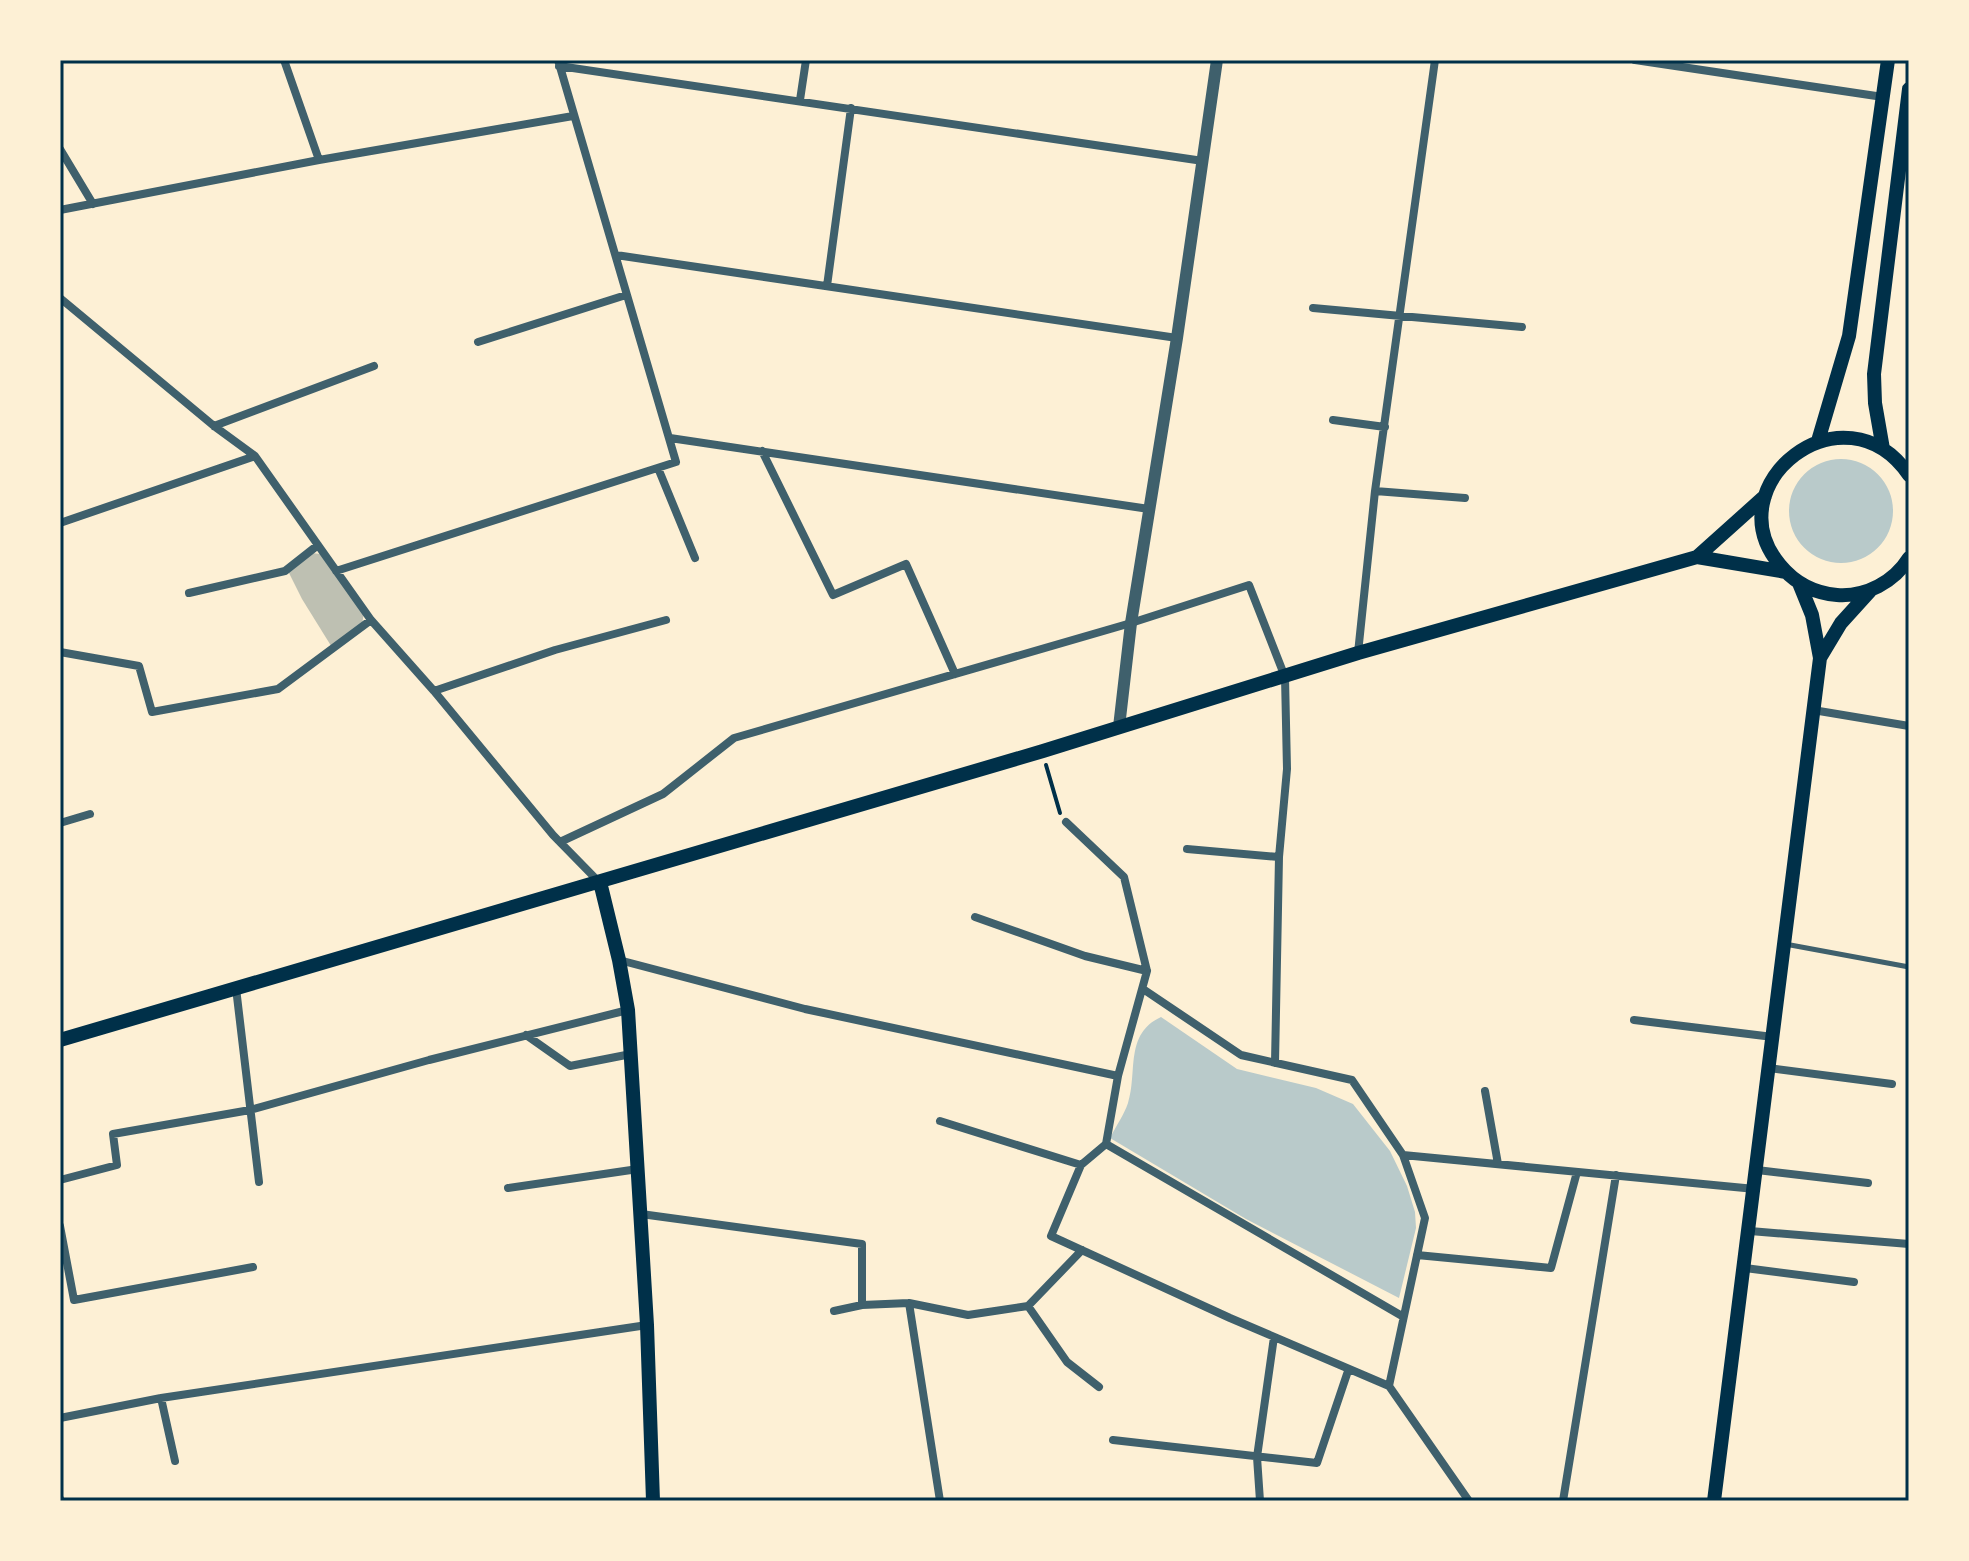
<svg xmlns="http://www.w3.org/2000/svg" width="1969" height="1561" font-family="Signika,sans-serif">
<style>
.green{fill:#b9caca}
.building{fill:#bec0b2}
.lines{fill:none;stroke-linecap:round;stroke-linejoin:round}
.path{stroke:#003049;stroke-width:4}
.service{stroke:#3f606c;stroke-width:5}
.minor{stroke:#3f606c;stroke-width:8}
.tertiary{stroke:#3f606c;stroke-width:12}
.secondary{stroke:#003049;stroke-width:14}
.neatline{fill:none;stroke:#003049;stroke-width:3}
</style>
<rect width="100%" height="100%" fill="#fdf0d5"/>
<path class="green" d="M1789 511a52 52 0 1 1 104 0a52 52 0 1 1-104 0Z
M1161,1017l76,52 79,19 37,16 37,47 17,35 8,26 1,16 -17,70 -153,-79 -136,-81c6,-12 14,-23 18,-35 10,-30 -4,-69 33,-86z"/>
<path class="building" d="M312,553l8,1 44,59 -2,11 -29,25 -31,-50 -14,-28z"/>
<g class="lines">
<path class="path" d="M1046,765l14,48"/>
<path class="service" d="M1785,944l124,23"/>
<path class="minor" d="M284,60l35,100
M1635,60l248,37
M559,66l644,95
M800,100l6,-40
M60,149l33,55
M60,210l259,-50 254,-44
M616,255l561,83
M827,286l24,-178
M60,298l154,128 41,30 116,164 63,71 119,144 46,47
M1313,308l209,19
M478,342l148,-47
M1333,420l52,7
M214,426l160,-60
M670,438l479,71
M762,451l71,144 73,-31 49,110
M658,468l37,90
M1375,491l90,7
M60,523l195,-67
M336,571l340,-109 -118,-402
M189,593l96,-22 33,-26
M60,652l79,14 13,46 126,-23 93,-69
M1358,653l17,-162 60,-431
M434,691l121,-41 111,-30
M1813,710l96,16
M1066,822l58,55 23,94 -29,105 -12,68 -25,21 -30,71 179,82 159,68
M60,823l30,-9
M560,842l103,-48 71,-56 397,-115 118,-38 36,92 2,92 -8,88 -4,206
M1187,849l92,8
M975,917l110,39 62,15
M619,960l186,49 313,67
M236,988l23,194
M1143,989l98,66 111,25 51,75 22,63 -36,168
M1634,1020l139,17
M526,1035l44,31 61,-12
M1769,1068l123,16
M1485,1091l13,73
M940,1121l141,44
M1106,1144l296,172
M1403,1155l352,34
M1757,1170l111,13
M60,1180l57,-15 -4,-31 137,-24 179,-50 199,-50
M508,1188l130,-19
M641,1214l221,30v61
M60,1226l14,74 179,-33
M1750,1231l159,13
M1417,1255l134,13 26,-96
M1745,1268l109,14
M909,1303l31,198
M1028,1306l54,-56
M834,1311l28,-6 47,-2 59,12 60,-9 39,56 32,25
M1389,1386l80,115
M161,1398l14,63
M60,1418l101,-20 486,-73
M1113,1440l204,23 31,-92
M60,1499v2
M1260,1501l-3,-44 17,-120
M1563,1501l53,-326"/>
<path class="tertiary" d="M1119,727l12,-104 46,-285 40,-278"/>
<path class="secondary" d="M1818,441l31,-105 39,-276
M1883,449l-8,-46 -1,-29 35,-285
M1909,475c-65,-94 -196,10 -129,90 14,17 34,28 57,30 29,2 57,-13 72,-37
M1697,557l89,15
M1820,658l21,-35 29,-32
M600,882l19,78 9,50 19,315 6,176
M60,1040l983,-289 315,-98 339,-96 68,-61
M1714,1501l106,-843 -8,-43 -13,-32"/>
</g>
<rect width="1969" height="1561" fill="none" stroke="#fdf0d5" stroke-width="124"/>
<rect x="62" y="62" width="1845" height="1437" class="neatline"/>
</svg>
